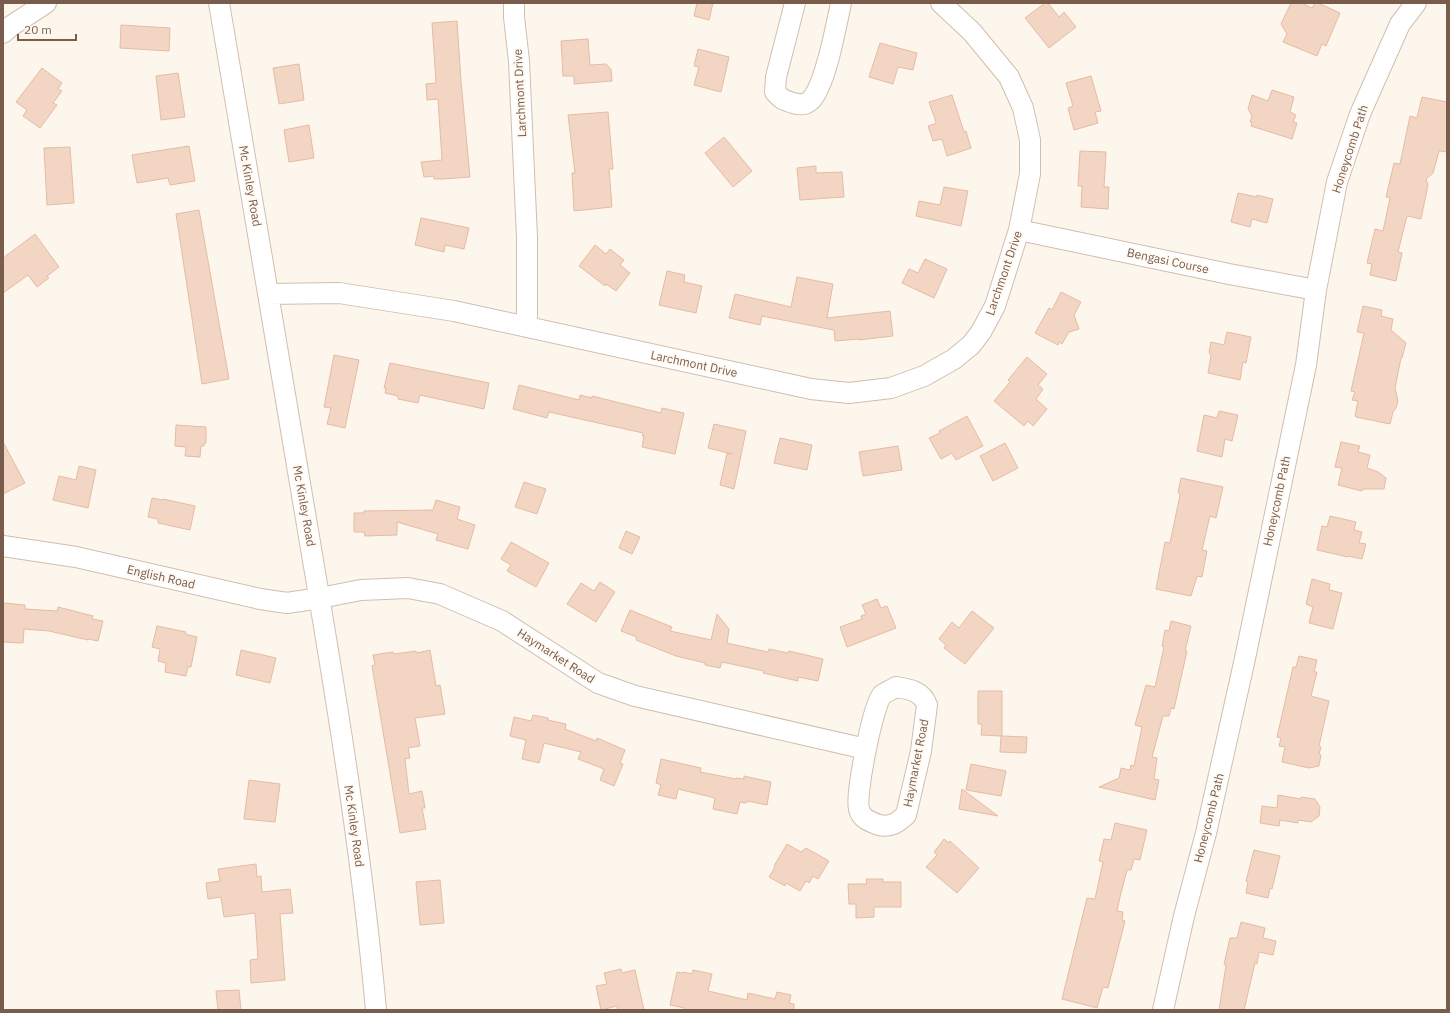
<svg xmlns="http://www.w3.org/2000/svg" width="1450" height="1013" font-family="'IBM Plex Sans',sans-serif">
<style>
.building{fill:#f3d5c3;stroke:#e6bba3}
.lines{fill:none;stroke-linecap:round;stroke-linejoin:round}
.minor-casing{stroke:#d1beb0;stroke-width:22}
.minor{stroke:#fff;stroke-width:20}
.labels{text-anchor:middle;stroke-width:4;stroke-linejoin:round;paint-order:stroke}
.street-label{font-size:12px;fill:#7a5c4d;stroke:#fffaf3}
</style>
<rect width="100%" height="100%" fill="#fdf6ec"/>
<path class="building" d="M697,3h16l-4,17 -15,-4z
M1045,3h3l11,14 5,-5 12,15 -27,21 -24,-30z
M1291,3h11l10,5 3,-5h3l22,10 -14,33 -4,-2 -5,12 -34,-14 4,-8 -6,-10z
M457,21l4,60 9,96 -27,2h-9v-3l-10,1 -3,-15 21,-2 -4,-61 -11,1 -1,-16 10,-1 -4,-60z
M121,25l49,3 -1,23 -49,-3z
M588,39l2,26 16,-1 5,5 1,12 -38,3v-8h-11l-2,-35z
M880,43l37,10 -4,17 -15,-3 -5,17 -24,-7z
M698,49l31,8 -8,35 -27,-7 5,-18 -5,-1z
M299,64l5,36 -25,4 -6,-36z
M42,68l20,15 -4,6 4,2 -9,12 4,2 -17,23 -17,-12 4,-6 -11,-8z
M178,73l7,44 -24,3 -5,-44z
M1091,76l10,35 -6,1 3,11 -24,7 -6,-22 5,-2 -7,-23z
M1272,90l22,7 -4,15 6,3 -3,7 4,1 -5,16 -41,-13 1,-4h-2l2,-6 -4,-7 4,-14 16,6z
M952,95l12,37 2,-1 5,17 -24,8 -5,-17 -9,2 -5,-15 7,-2 1,-2 -7,-20z
M1422,97l25,5v50l-8,-1 -6,22 -7,6 2,6 -7,34 -14,-3 -9,36 4,1 -6,28 -26,-6 2,-11 -5,-1 8,-34 8,2 7,-33 -4,-1 8,-34 6,1 10,-48 7,2z
M608,112l5,57h-4l3,38 -38,4 -2,-38h3l-7,-58z
M309,125l5,33 -25,4 -5,-32z
M724,137l28,34 -19,16 -28,-34z
M189,146l6,35 -25,4 -2,-7 -31,5 -5,-28z
M70,147l4,56 -27,2 -3,-57z
M1080,151l26,1 -2,35h5l-1,22 -27,-2 1,-21h-4z
M816,166v7l26,-1 2,25 -44,3 -3,-32z
M944,187l24,4 -7,35 -45,-10 3,-15 21,4z
M1238,193l19,4v-2l16,4 -6,24 -15,-4 -2,8 -19,-5z
M199,210l30,169 -27,5 -26,-170z
M421,218l48,10 -5,21 -19,-4 -1,7 -29,-7z
M35,234l24,33 -12,9 2,2 -12,9 -9,-12 -25,18v-35z
M595,245l11,9 4,-5 14,11 -4,5 10,8 -14,18 -10,-7 -1,2 -26,-20z
M925,259l22,10 -13,29 -32,-15 7,-14 9,4z
M667,271l18,4 -1,7 18,4 -6,27 -37,-8z
M797,277l36,7 -6,34 63,-7 3,25 -34,4v-1l-24,2 -1,-11 -72,-14 -2,9 -31,-7 6,-24 56,13z
M1061,292l20,10 -7,13 5,14 -10,3 -7,12 -3,-2 -1,3 -23,-12 14,-25 3,2z
M1363,306l19,4 -1,6 12,3 -2,11 15,13 -4,15h-1l-6,30 3,13 -2,7 -3,4 -3,12 -34,-7 -1,-2 3,-14 -6,-1 3,-8 -4,-1 13,-58 -7,-1z
M1227,332l24,5 -5,26 -3,-1 -3,18 -32,-7 3,-17 -2,-4 2,-10 13,3z
M334,355l25,5 -14,68 -18,-4 4,-16 -7,-1z
M1027,357l20,17 -9,11 5,4 -7,10 11,10 -14,17 -5,-5 -4,5 -30,-25 16,-19 -2,-2z
M390,363l99,20 -5,26 -64,-14 -2,8 -20,-4v-3l-13,-3 1,-5h-2z
M519,385l60,15 1,-5 12,3v-2l69,17 1,-5 22,5 -9,41 -33,-7 2,-11h-2l1,-3 -94,-21 -2,6 -34,-9z
M1219,411l19,4 -6,26 -7,-2 -3,18 -25,-6 7,-36 13,3z
M967,416l16,30 -27,14 -4,-7 -11,6 -12,-21 11,-5 -1,-2z
M714,424l32,7 -12,58 -14,-4 7,-32 5,1 -24,-6z
M176,425l30,2v16h-2v3h-3l-1,11 -15,-1 1,-9 -11,-1z
M780,438l32,7 -5,25 -33,-7z
M3,442l22,41 -22,11z
M1341,442l19,4 -2,6 12,3 -3,13 11,4 8,6 -2,11h-21l-1,2 -24,-6 4,-17 -7,-1z
M1005,443l13,25 -25,13 -13,-25z
M898,446l4,24 -39,6 -4,-24z
M79,466l17,4 -8,38 -35,-8 6,-24 17,4z
M1181,478l42,9 -7,31 -6,-2 -8,34 5,1 -5,26 -5,-1 -6,20 -35,-7 9,-47 5,1 10,-48 -2,-3z
M524,482l22,7 -9,25 -22,-7z
M152,498l11,2v-1l32,7 -5,24 -32,-7v-4l-10,-2z
M436,500l24,7 -3,12 18,6 -7,24 -32,-9 2,-6 -41,-12v13l-32,1 -1,-4h-10v-19h10v-2l69,-1z
M1330,516l26,6 -2,8 8,2 -3,11 7,1 -4,15 -14,-3v1l-31,-7 5,-24 5,1z
M626,531l14,6 -8,17 -13,-6z
M511,542l38,21 -13,24 -29,-16 4,-6 -10,-6z
M1312,579l18,5 -1,6 13,3 -9,36 -24,-6 4,-16 -7,-3z
M600,582l15,10 -19,30 -29,-18 14,-21 13,8z
M877,599l4,9 6,-2 9,22 -49,19 -7,-20 22,-8 -1,-3 5,-2 -4,-9z
M3,603l22,2v4l32,2 1,-4 35,9 -1,3 11,2 -5,20 -10,-2v1l-39,-9 -25,-2 -1,14 -20,-1z
M630,610l42,17 -2,4 41,9 6,-26 12,15 -2,14 41,9 1,-3 19,4 1,-2 34,8 -5,22 -20,-4v4l-35,-8 1,-2 -42,-9 -2,6 -15,-3v-2l-29,-7 -40,-16 1,-3 -16,-6z
M972,611l22,17 -29,36 -21,-16 2,-3 -7,-6 13,-17 7,6z
M1171,621l20,5 -6,25h2l-13,58 -3,-1 -2,8h-6l-11,41 5,1 -3,21 5,1 -4,20 -56,-13 20,-9 2,-10 9,2 1,-5 3,1 8,-39 -7,-2 11,-40 9,2 9,-40 -2,-1 3,-16 4,1z
M157,626l29,6 -1,2 12,3 -6,30h-3l-2,9 -21,-4 1,-9 -8,-2 2,-12 -8,-2z
M241,650l35,8 -6,25 -34,-8z
M430,650l6,36 4,-1 5,29 -30,4 5,28 -12,2 2,10 -5,1 4,35 13,-3 3,17h-3l4,21 -26,4 -28,-167 3,-1 -2,-10 20,-3 1,2 22,-3 1,2z
M1299,656l18,4 -3,12h3l-6,24 18,5 -10,45 2,1 -2,7 2,1 -2,11 -10,2 -27,-6 3,-15 -6,-1 2,-8 -4,-1 16,-70h3z
M978,691h24v45l25,1 -1,16 -26,-1 1,-16 -20,-1 1,-10 -1,-1h-3z
M533,715l15,3v2l18,4 -1,5 31,12 1,-3 28,12 -5,13 3,1 -9,22 -14,-6 4,-11 -26,-10 3,-7 -37,-9 -5,20 -17,-4 4,-19 -16,-4 4,-19 17,4z
M661,759l40,9 -1,4 36,7v-1l8,1v-3l27,6 -4,23 -20,-4 -1,2 -6,-1 -3,12 -24,-5 2,-11 -37,-9 -2,10 -18,-4 3,-10 -5,-2z
M971,764l35,7 -5,25 -35,-6z
M249,780l31,4 -5,38 -31,-3z
M962,789l36,27 -39,-7z
M1278,795l23,4v-2l14,2 5,8 -1,9 -8,6 -13,-2v3l-18,-3 -1,6 -19,-3 2,-17 15,2z
M1115,823l32,7 -7,30 -6,-1 -3,11h-4l-7,27 -3,14 6,1 -1,8 3,1 -17,67 -5,-1 -6,21 -35,-9 25,-101 8,1 8,-37 -4,-1 5,-22 7,1z
M944,839l5,4 1,-2 29,27 -22,25 -31,-26 11,-12 -3,-3z
M787,844l14,8 5,-4 23,13 -11,18 -5,-3 -4,7 -3,-2 -6,10 -14,-8 -1,3 -16,-9 6,-10 -1,-1z
M1254,850l26,6 -8,33 -2,-1 -2,10 -22,-5 2,-11 -2,-1z
M256,864l1,13 4,-1 1,16 28,-3 3,24 -13,1 5,66 -34,3 -1,-23 8,-1 -3,-46 -31,4 -3,-20 -13,2 -2,-16 14,-2 -2,-12z
M866,879h17v3h18v25h-27v10l-18,1v-14h-7l-1,-20h19z
M440,880l4,43 -24,2 -4,-43z
M1241,922l24,6 -2,10 13,3 -3,14 -14,-3 -2,12 -2,-1 -11,47h-25l7,-45 -2,-1 6,-26h7z
M621,969l1,4 13,-3 9,40h-26l-1,-4 -16,4 -5,-24 11,-2 -3,-11z
M693,970l19,4 -4,17 39,9 1,-7 27,6 2,-7 14,3 -2,8 5,1v6h-110v-2l-14,-3 7,-33 5,1 1,-1 9,2z
M239,990l2,20h-23l-2,-19z"/>
<g class="lines">
<defs>
<path id="minor" d="M219,3c29,170 58,340 86,510 28,165 56,330 71,497
M514,3v14l5,44 8,177v89
M795,3l-19,74 -1,15c7,8 9,8 18,11 6,2 13,2 18,-3 15,-16 25,-74 30,-97
M3,33l8,-7 35,-23
M1019,230l210,44 87,16
M268,294l71,-1 115,18 357,78 38,4 42,-5 33,-12 30,-17 17,-14 10,-13 14,-26 24,-76 11,-56v-34l-7,-32 -14,-31 -37,-45 -31,-29
M3,546l73,11 184,42 27,4 33,-5 41,-8 47,-2 32,6 62,27 96,62 37,13 231,53
M896,687c13,2 26,4 31,18l-6,46 -15,64c-8,7 -15,13 -27,10 -8,-3 -18,-6 -20,-16 -4,-14 14,-104 23,-114 3,-3 10,-5 14,-8z
M1163,1010l21,-94 22,-83 38,-170 62,-298 10,-75 21,-108 23,-68 40,-90 16,-21"/>
</defs>
<use href="#minor" class="minor-casing"/>
<use href="#minor" class="minor"/>
</g>
<g class="labels">
<g class="street-label">
<text transform="translate(520 93) rotate(-93)" y="4">Larchmont Drive</text>
<text transform="translate(1350 149) rotate(-72)" y="4">Honeycomb Path</text>
<text transform="translate(250 186) rotate(80)" y="4">Mc Kinley Road</text>
<text transform="translate(1168 261) rotate(12)" y="4">Bengasi Course</text>
<text transform="translate(1004 273) rotate(-71)" y="4">Larchmont Drive</text>
<text transform="translate(694 364) rotate(12)" y="4">Larchmont Drive</text>
<text transform="translate(1277 501) rotate(-78)" y="4">Honeycomb Path</text>
<text transform="translate(304 506) rotate(80)" y="4">Mc Kinley Road</text>
<text transform="translate(161 577) rotate(13)" y="4">English Road</text>
<text transform="translate(556 656) rotate(33)" y="4">Haymarket Road</text>
<text transform="translate(916 763) rotate(-79)" y="4">Haymarket Road</text>
<text transform="translate(1209 818) rotate(-76)" y="4">Honeycomb Path</text>
<text transform="translate(354 826) rotate(82)" y="4">Mc Kinley Road</text>
</g>
</g>
<rect width="1450" height="1013" fill="none" stroke="#7a5c4d" stroke-width="8"/>
<path d="M18 34v6h58v-6" fill="none" stroke="#7a5c4d" stroke-width="2"/>
<text x="24" y="34" font-size="12" fill="#7a5c4d" stroke="#fffaf3" stroke-width="3" paint-order="stroke">20 m</text>
</svg>
